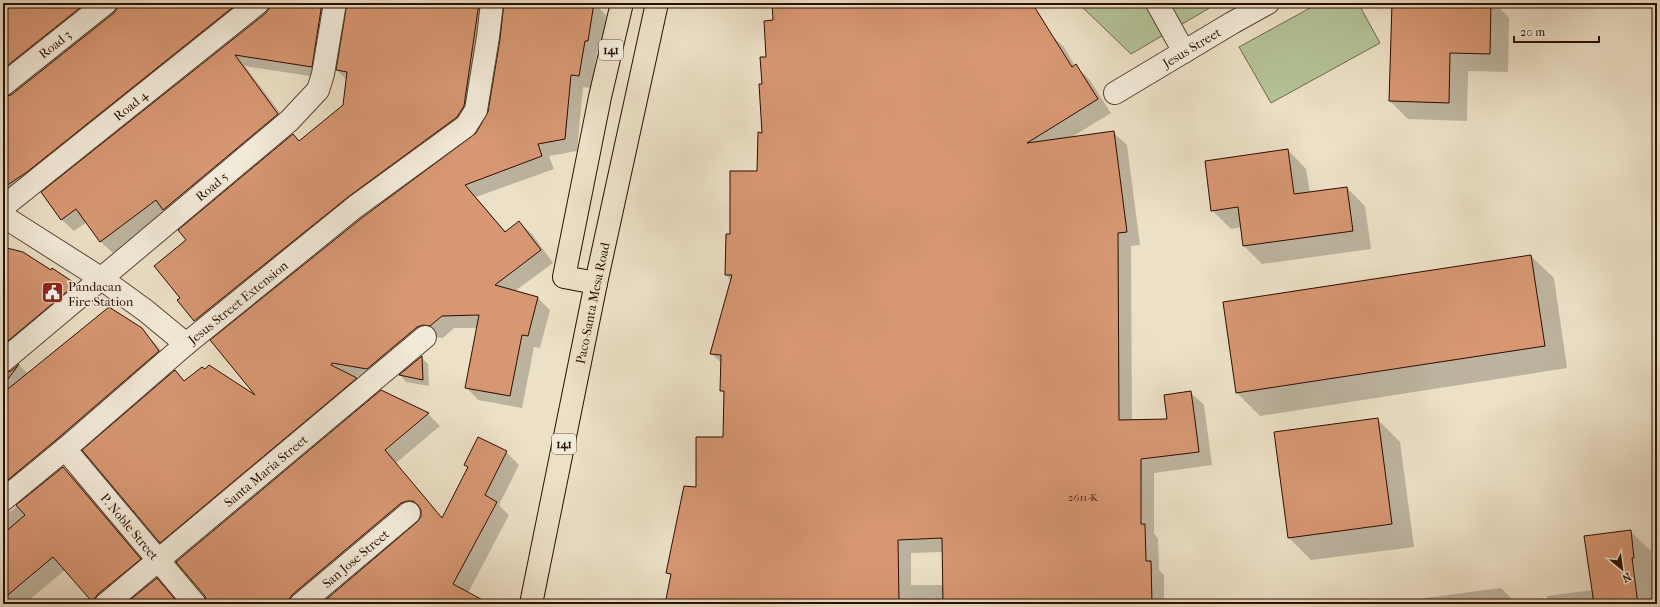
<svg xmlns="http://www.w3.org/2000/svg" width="1660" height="607" font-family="'IM FELL French Canon',serif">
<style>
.green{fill:#b4c397;stroke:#70684c}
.shadow{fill:#0003;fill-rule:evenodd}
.building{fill:#d79773;stroke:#2b0d00}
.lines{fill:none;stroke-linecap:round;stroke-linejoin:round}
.minor-casing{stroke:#5b4232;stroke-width:24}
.major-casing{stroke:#2b0d00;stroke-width:24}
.minor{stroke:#f3ebda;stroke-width:22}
.major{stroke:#ece0c6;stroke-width:22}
.labels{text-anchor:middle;stroke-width:3;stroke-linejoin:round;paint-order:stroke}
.number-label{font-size:11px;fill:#56301d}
.shield{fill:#f3ebda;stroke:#675041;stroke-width:1}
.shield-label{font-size:12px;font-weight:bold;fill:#2b0d00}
.street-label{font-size:13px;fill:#2b0d00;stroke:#f3ebda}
.poi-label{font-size:13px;fill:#2b0d00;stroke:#f3ebda;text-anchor:start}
</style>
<rect width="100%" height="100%" fill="#ece0c6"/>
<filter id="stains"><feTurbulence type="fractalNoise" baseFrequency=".005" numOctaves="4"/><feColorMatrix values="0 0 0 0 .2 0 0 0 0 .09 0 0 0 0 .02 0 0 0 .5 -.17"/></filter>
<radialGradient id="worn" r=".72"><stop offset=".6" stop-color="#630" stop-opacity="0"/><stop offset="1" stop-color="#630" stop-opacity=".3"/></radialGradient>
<path class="green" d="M1078,3h140l-87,51z
M1319,3h39l22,40 -109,60 -32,-56z"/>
<path class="shadow" d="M3,3h112l-112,90z
M119,3h148l-248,194 -16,-10v-89l8,-2 104,-83 3,-5z
M271,3h54l-2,75 -78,-12 45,60 -123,87 -54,40 -12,-11 -14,-20 -13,9 -12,-11 -19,-27 224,-180 3,-5z
M351,3h152l-4,1 -23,114 -269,215 -28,-33 3,-2 5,-58 106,-105 7,6 44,-35 3,-26 -10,-10z
M505,3h93l-1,3 9,9 -6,38 -3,-1 -6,36 -8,-1 -6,64 -28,5 5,13 -78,28 30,35 13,-10 13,12 21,29 -38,28 23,7 12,12 -10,38 -6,-1 -12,61 -44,-8 -12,-13 12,-59h-24l-11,10 -7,-1 -6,2 -50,42 -26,-5 14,15 -195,163 -12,-12 14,-171 10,11 74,16 215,-261 14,-20 13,-78z
M773,3h256l21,31 14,13 11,19 14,13 22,34 -41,25 43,-6 14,13 13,100 -9,1 1,175 36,-1 22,-28 14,13 8,60 -58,8v61l4,4 1,32 5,5v29h-498l5,-28 -4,-4 30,-84 27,-50 1,-44 -4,-4 1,-26 -10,-10 19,-73 -5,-6 5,-40 27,-63 5,-38v-49l11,-64zM943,552l1,33h-33v-32z
M1393,3h102l14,15 -1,54 -40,-1 -1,50 -59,-2 -18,-18z
M1288,150l18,19 4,24 37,-5 18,18 6,43 -109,15 -18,-18 -2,-19 -11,2 -19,-19z
M3,249l72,35 12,13 -84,72v3z
M1531,256l23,22 13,90 -307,48 -23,-23 -13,-90z
M141,329l13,13 17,21 -168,146v2v-137h3l13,-9 9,9z
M422,358l6,6 1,22 -23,-4 -6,-7z
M382,391l46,23 12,12 -44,37 47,56 25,-51 -3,-3 41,-13 13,13 -20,40 10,10 -41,78 14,11h-160l96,-81 4,-6v-4h-3l-110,91h-101z
M1377,419l23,23 14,105 -103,13 -22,-22z
M63,468l13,12 76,91 -39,33h-19l-29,-34 -35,29 5,5h-32v-91l8,-2z
M1630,531l21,20 4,53h-107l-1,-8 46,-6z
M1501,588l16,16h-137z"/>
<path class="building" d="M3,3h83l-83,66z
M118,3h120l-211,169 -24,16v-91l8,-2 103,-82 3,-5z
M270,3h52l-10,64 -77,-12 43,59 -115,96 -7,-10 -56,42 -24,-33 -15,11 -20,-28 225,-179 3,-5z
M347,3h51l23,3v-3h58l-15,103 -7,11 -109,80 -154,124 -17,-21 3,-2 -26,-32 32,-26 -8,-10 115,-96 6,7 44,-36 4,-33 -11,-2z
M504,3h90l-6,38h-3l-6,35 -8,-1 -6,64 -27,5 4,12 -77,29 40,47 14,-11 22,29 -46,35 43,12 -10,39 -6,-1 -12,61 -45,-8 14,-73 -37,1 -12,10 -7,-1 -6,2 -50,42 -35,-6 -1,2 26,13 -197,165 -78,-93 93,-80 9,11 18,-14 3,2 4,-4 46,30 -45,-55 153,-123 113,-84 12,-21 12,-73z
M772,3h260l40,64 4,-3 22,35 -71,44 87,-12 13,101 -9,1 1,187 48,-1 -3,-24 27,-4 4,29 4,32 -58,7v65h4l1,37h5l1,43h-209l-1,-66 -44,2 1,64h-234l6,-30 -5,-1 18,-87 12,1v-50h27l1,-46h-4l1,-36 -11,-1 22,-79h-7l1,-41h4v-63h27l1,-39 4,1 -3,-49h3l-2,-27h6l-2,-36 9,-1z
M1392,3h99l-1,51 -40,-1 -1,50 -60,-2z
M1288,149l6,45 53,-7 6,44 -110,15 -5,-39 -27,4 -6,-50z
M3,247l20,5 28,18 1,-2 24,16 -73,61z
M1531,255l14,91 -309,47 -13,-91z
M109,307l33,21 17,23 -102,88 -54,45v-91z
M422,356l1,24 -24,-5z
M19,364l-16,22v-13l8,-2z
M381,390l48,23 -44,37 57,68 26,-51 -4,-2 14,-28 29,14 -22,44 12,7 -44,82 37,20h-167l-1,-1 95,-81 4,-5v-7l-3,-5 -5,-4h-6l-6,2 -108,91 -4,5v5h-82l-2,-8 -29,-34z
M1378,418l14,106 -104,14 -14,-106z
M63,467l78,92 -43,35 -4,5v5l-41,-47 -50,42v-65l22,-19 -9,-10z
M1631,530l3,28h-2l6,46h-44l-10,-68z
M157,578l22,26h-54z"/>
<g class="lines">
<defs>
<g id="minor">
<path d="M1157,3l27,49"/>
<path id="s1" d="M3,85l103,-82"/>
<path id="s2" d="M1115,93l117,-70 36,-20"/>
<path id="s3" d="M3,207l255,-204"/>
<path d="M3,216l99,63 44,32 40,33"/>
<path id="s4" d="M3,361l286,-240 29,-31 5,-16 12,-71"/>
<path id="s5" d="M65,449l130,155"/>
<path id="s6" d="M3,500l62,-51 121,-105 169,-137 111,-81 10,-16 12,-73 4,-34"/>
<path id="s7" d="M106,604l319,-267"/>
<path id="s8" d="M301,604l108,-91"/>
</g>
<g id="major">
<path d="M596,283l-32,-6 36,-180 22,-94"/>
<path id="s9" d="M531,604l65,-321 61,-280"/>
</g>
</defs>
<use href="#minor" class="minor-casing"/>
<use href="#major" class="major-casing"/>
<use href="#minor" class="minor"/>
<use href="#major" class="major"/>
</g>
<defs>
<symbol id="civic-square" viewBox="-11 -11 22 22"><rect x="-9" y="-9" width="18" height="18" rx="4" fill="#8f2418" stroke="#f3ebda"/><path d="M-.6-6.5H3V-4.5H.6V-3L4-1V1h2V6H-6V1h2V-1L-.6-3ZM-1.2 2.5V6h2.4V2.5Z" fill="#fff"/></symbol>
</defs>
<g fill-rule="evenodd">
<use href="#civic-square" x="40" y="280" width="25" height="25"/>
</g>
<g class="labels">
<g class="number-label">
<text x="1083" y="501">2611-K</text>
</g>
<g class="shield">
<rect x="599" y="40" width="24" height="20" rx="3"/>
<rect x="552" y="434" width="24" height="20" rx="3"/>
</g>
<g class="shield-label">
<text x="611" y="54">141</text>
<text x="564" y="448">141</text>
</g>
<g class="street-label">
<text dy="5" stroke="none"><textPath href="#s1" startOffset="66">Road 3</textPath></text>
<text dy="5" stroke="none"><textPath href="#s2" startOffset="89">Jesus Street</textPath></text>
<text dy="5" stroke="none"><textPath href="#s3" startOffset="163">Road 4</textPath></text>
<text dy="5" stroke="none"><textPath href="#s4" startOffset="272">Road 5</textPath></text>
<text dy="5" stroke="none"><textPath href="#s6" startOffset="307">Jesus Street Extension</textPath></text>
<text dy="5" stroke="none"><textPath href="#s9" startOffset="307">Paco-Santa Mesa Road</textPath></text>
<text dy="5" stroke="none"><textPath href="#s7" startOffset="208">Santa Maria Street</textPath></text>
<text dy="5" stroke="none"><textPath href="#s5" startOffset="101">P. Noble Street</textPath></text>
<text dy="5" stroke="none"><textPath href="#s8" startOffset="71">San Jose Street</textPath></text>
</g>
<g class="poi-label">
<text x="68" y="291">Pandacan<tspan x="68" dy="15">Fire Station</tspan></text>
</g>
</g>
<rect width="1660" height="607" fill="none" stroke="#ece0c6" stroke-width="16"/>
<rect x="4" y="4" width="1652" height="599" fill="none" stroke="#2b0d00" stroke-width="2"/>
<rect x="8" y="8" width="1644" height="591" fill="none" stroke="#2b0d00"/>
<g transform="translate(1622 569) rotate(151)" stroke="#f3ebda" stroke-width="3" paint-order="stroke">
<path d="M0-3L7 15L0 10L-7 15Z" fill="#2b0d00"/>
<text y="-6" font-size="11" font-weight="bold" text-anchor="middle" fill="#2b0d00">N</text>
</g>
<path d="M1514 36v6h85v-6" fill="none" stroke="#2b0d00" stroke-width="2"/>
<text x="1520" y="36" font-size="12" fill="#2b0d00" stroke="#f3ebda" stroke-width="3" paint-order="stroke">20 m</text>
<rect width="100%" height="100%" filter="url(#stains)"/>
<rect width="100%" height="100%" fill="url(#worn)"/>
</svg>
